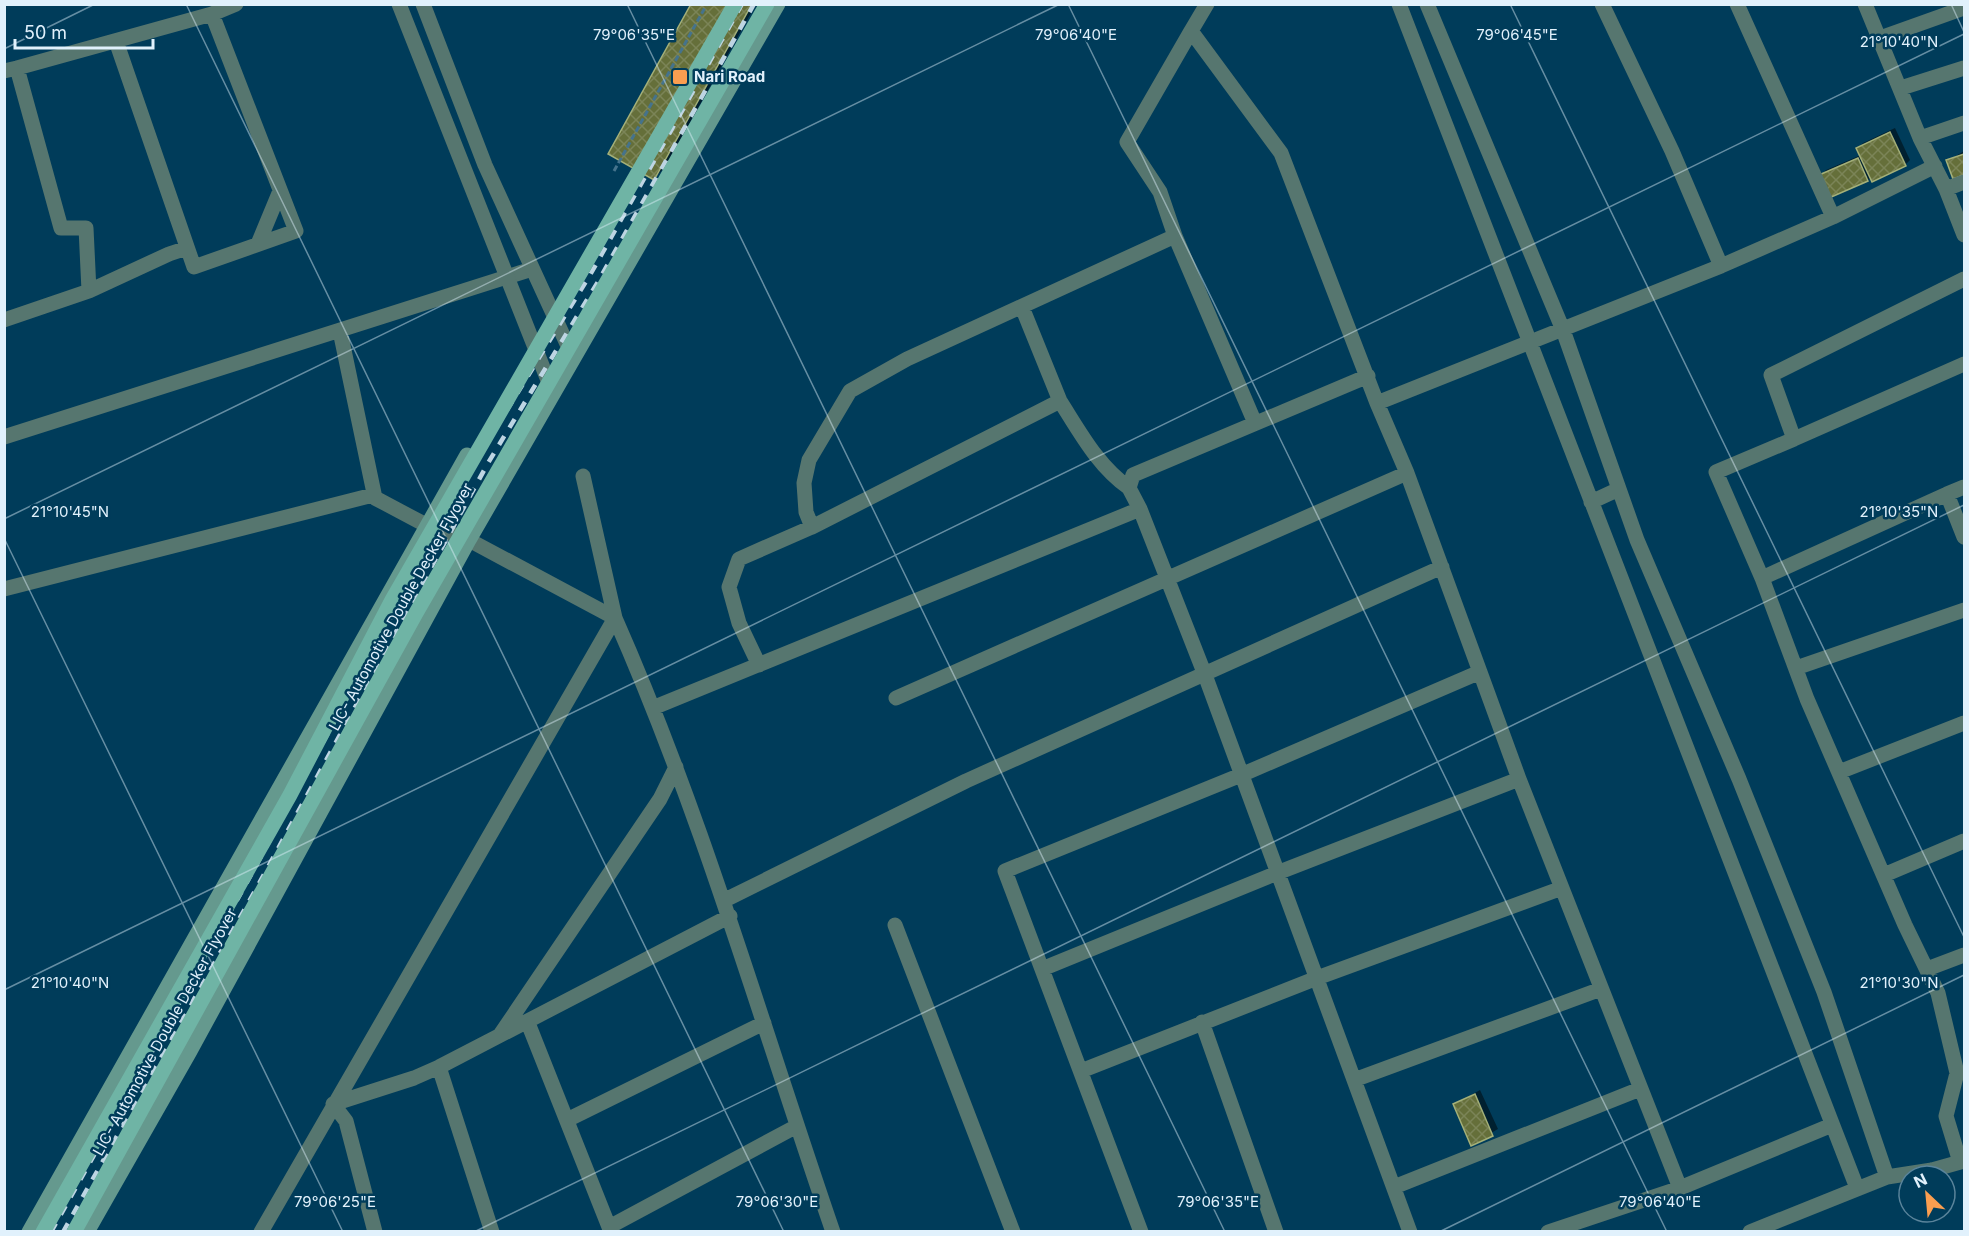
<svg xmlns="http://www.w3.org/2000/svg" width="1969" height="1236" font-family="Inter,sans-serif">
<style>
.shadow{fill:#0007}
.building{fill:url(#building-cross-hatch);stroke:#a4b079;stroke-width:1.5}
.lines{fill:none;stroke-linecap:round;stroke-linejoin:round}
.path{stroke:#45738c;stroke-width:3;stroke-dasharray:6 3;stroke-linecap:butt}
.minor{stroke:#56766f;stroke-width:15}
.tertiary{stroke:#56766f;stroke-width:15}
.secondary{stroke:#65998e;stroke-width:15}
.rail{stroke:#bed5e3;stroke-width:4.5;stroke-dasharray:10 10;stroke-linecap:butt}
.primary-bridge{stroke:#6fb4a5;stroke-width:15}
.ticks{fill:none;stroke:#e1f1fc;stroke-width:1.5;stroke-opacity:0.45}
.poi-dot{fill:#fb9e50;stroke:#003c5a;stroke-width:2}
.labels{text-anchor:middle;stroke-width:5;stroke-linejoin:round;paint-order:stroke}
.poi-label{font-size:15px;font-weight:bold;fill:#e1f1fc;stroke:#003c5a;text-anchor:start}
.street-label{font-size:15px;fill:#e1f1fc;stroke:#003c5a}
.ticks-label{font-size:15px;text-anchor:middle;fill:#e1f1fc;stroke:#003c5a;stroke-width:5;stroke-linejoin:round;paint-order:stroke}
</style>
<defs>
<pattern id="building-cross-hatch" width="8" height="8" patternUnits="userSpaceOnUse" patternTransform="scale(1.5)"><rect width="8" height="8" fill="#656f3a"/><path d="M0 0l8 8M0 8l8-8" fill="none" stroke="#7b8457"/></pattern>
</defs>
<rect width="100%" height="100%" fill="#003c5a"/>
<path class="shadow" d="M693,4h63l-91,163 -11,11z
M1895,128l15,32 -5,5 -38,15 -46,-5 5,-5 35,-15 -3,-7 5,-5z
M1964,151v23l-10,4 -6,-17z
M1480,1090l18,39 -26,15 -17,-40z"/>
<path class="building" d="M691,4h61l-98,176 -46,-26z
M1890,132l16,34 -34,16 -16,-34z
M1964,154v21l-11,4 -7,-19z
M1858,158l10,23 -39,17 -10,-23z
M1475,1094l18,42 -22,10 -18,-42z"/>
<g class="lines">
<path class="path" d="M614,171l93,-167"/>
<path class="minor" d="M1207,4l-16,27 90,122 96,250 344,-137 112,-49 102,-51
M1399,4l458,1184
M1427,4l136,326 74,210 102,239 85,213 63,185
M1602,4l70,147 49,115
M1737,4l96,213
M1865,4l55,134 26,51 18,46
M212,14l24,-10
M1880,38l84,-30
M4,71l13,-3 195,-54 84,217 -102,36 -78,-226
M1901,88l63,-20
M1920,138l44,-15
M1946,189l18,-7
M1175,236l-15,-44 -33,-50 64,-111
M258,244l22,-53
M89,291l80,-37 18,-6
M1022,307l38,94
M4,320l85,-29 -3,-63h-25l-44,-160
M340,331l35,167 51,27 43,15 146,78
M1368,376l-235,99 -4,13 11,21 65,166 205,557
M4,437l528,-168
M1794,439l170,-75
M583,476l32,142
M1129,488c-31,-22 -48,-54 -69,-87l-248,126 -6,-15 -2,-29 5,-23 41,-69 57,-32 268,-123 80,187
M1947,494l17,-7
M1591,502l28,-13
M1762,578l185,-84 17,43
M4,589l369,-94
M759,665l-20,-42 -10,-36 10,-28 73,-32
M1796,668l168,-58
M896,698l511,-225
M655,707l485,-198
M1839,772l125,-49
M1519,779l161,409 152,-63
M1884,875l80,-34
M725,900l241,-119 476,-214
M895,925l118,307
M1042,969l235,-96 242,-94 -39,-107
M1927,969l37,-14
M1202,1022l74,210
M528,1023l81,204 188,-101
M500,1035l160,-236 16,-32
M439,1067l53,165
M1081,1071l236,-93 245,-90
M1354,1080l247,-91
M567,1120l197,-97
M1960,1162l-14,-46 11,-43 -19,-80 -33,-68 -98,-226 -45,-121 -46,-106 78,-33 -23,-64 193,-96
M1394,1187l246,-98
M261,1232l354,-614c88,199 147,408 218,614
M375,1232l-29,-111 -13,-17 81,-26 25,-11 291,-151
M1141,1232l-136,-361 236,-96 239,-103 -73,-199 -30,-70
M1548,1232l132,-44
M1750,1232l137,-55 45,-7 32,-9"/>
<path class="tertiary" d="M399,4l154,389
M423,4l62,161 88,192"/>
<path class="secondary" d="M29,1232l438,-777
M87,1232l102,-179 280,-513 309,-536"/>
<path class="rail" d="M51,1232l195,-348 232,-427 112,-182 152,-271
M63,1232l193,-343 232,-426 111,-183 155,-276"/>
<path class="primary-bridge" d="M43,1232l247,-437 102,-195 343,-596
M74,1232l342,-619 351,-609"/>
</g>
<path class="ticks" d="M186,4l598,1228M627,4l598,1228M1068,4l599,1228M1510,4l454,933M1951,4l13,28M4,49l91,-45M4,519l1056,-515M4,538l339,694M4,990l1960,-956M474,1232l1490,-727M1439,1232l525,-257"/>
<rect class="poi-dot" x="672" y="69" width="16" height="16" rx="3"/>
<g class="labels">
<g class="poi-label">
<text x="694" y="82">Nari Road</text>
</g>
<g class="street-label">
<text transform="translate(401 607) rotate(-61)" y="5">LIC- Automotive Double Decker Flyover</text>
<text transform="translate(165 1032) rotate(-61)" y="5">LIC- Automotive Double Decker Flyover</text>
</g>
</g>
<g class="ticks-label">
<text x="634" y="40">79°06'35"E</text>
<text x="1076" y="40">79°06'40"E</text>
<text x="1517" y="40">79°06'45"E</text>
<text x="1899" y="47">21°10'40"N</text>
<text x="1899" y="517">21°10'35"N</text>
<text x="70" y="517">21°10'45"N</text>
<text x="1899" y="988">21°10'30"N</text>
<text x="70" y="988">21°10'40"N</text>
<text x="335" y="1207">79°06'25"E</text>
<text x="777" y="1207">79°06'30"E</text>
<text x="1218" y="1207">79°06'35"E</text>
<text x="1660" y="1207">79°06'40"E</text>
</g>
<rect width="1969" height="1236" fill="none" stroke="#e1f1fc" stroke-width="12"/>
<g transform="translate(1927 1194) rotate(334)"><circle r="28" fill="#003c5a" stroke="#5a849b" stroke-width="1.5"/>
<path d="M0-4.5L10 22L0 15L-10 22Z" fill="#fb9e50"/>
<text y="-9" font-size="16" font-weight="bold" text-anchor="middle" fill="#e1f1fc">N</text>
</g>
<path d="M15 39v9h138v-9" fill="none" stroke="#e1f1fc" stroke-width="3"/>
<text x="24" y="39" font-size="18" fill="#e1f1fc" stroke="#003c5a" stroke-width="4.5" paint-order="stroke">50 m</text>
</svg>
